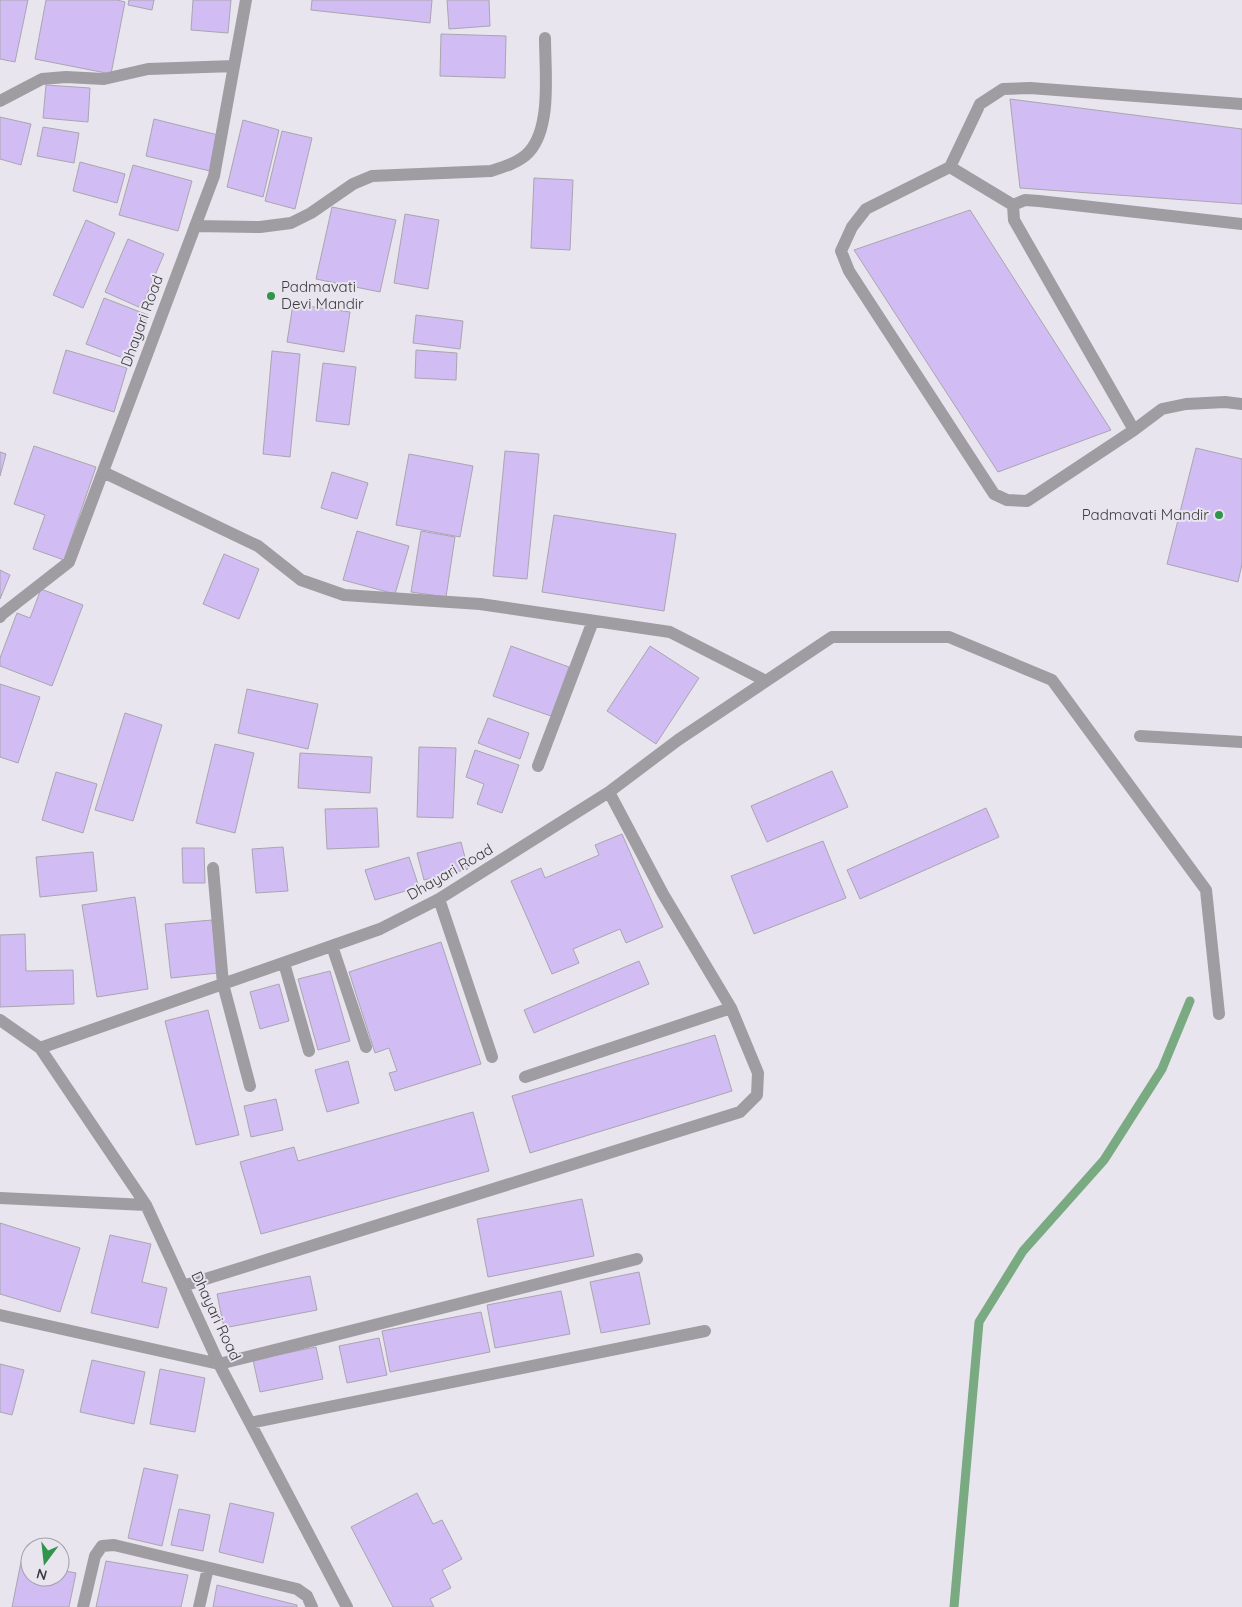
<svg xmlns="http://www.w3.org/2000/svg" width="1242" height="1607" font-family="Quicksand,sans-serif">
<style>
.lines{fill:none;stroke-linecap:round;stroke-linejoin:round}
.stream{stroke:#7aaa81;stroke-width:9}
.building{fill:#d1bcf3;stroke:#a9a6af}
.minor{stroke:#9f9da2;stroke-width:12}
.poi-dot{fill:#30954b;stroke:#e9e5ef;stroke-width:2}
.labels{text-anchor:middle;stroke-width:4;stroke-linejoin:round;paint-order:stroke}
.poi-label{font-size:15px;fill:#3b3a3e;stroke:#e9e5ef;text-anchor:start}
.street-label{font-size:15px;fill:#3b3a3e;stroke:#e9e5ef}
</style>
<rect width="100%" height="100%" fill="#e9e5ef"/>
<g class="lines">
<path class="stream" d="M954,1607l25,-285 44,-71 81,-91 58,-91 28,-68"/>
</g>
<path class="building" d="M0,0h28l-13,62 -15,-3z
M46,0h71l8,2 -14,72 -76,-15z
M129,0h25l-2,10 -24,-5z
M193,0h38l-3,33 -37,-3z
M312,0h120l-2,23 -119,-13z
M447,0h42l1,26 -41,3z
M441,34l65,2 -1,42 -65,-2z
M46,85l44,3 -2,34 -45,-4z
M1010,99l232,30v75l-222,-16z
M0,117l31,7 -10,41 -21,-6z
M154,119l64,16 -8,36 -64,-15z
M243,120l36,10 -16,67 -36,-10z
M43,127l36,6 -5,30 -37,-7z
M282,131l30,7 -17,71 -30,-8z
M80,162l45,12 -8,29 -44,-12z
M133,165l59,16 -14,50 -59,-16z
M534,178l39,2 -3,70 -39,-2z
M332,207l64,13 -16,72 -64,-13z
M970,210l141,220 -113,42 -144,-222z
M405,214l34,6 -11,69 -34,-6z
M86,220l29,13 -32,75 -30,-13z
M128,239l36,15 -23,54 -36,-16z
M104,298l44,17 -17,46 -45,-17z
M293,304l57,8 -6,40 -57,-10z
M416,315l47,6 -3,28 -47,-6z
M66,350l61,18 -13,44 -61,-19z
M416,350l41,3 -1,27 -41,-2z
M272,351l28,3 -10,103 -27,-3z
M323,363l33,4 -7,58 -33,-4z
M34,446l62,21 -32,93 -31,-11 12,-34 -31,-11z
M1196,448l46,11v105l-4,18 -71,-18z
M505,451l34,3 -12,125 -34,-3z
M0,452l6,2 -6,22z
M409,454l64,12 -13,71 -64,-12z
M332,472l36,11 -11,36 -36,-11z
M554,515l122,19 -12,77 -122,-19z
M357,531l52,15 -14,48 -52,-14z
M421,531l34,6 -9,60 -35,-5z
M224,554l35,15 -20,50 -36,-15z
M0,570l10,5 -10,24z
M41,589l42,16 -31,81 -52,-20v-8l17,-45 13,5z
M511,646l58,21 -18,49 -58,-20z
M650,646l49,32 -43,66 -49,-33z
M0,684l40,13 -22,66 -18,-6z
M247,689l71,15 -10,45 -70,-16z
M125,713l37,12 -29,96 -38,-11z
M488,718l41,15 -9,26 -42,-16z
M215,744l39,9 -19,80 -39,-10z
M419,747l37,1 -3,70 -36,-1z
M475,750l44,15 -17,48 -25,-9 7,-20 -18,-7z
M300,753l72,4 -2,36 -72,-5z
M832,771l16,36 -81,35 -16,-36z
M56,772l41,12 -14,49 -41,-13z
M377,808l2,39 -52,2 -2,-40z
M986,808l13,29 -139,62 -13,-29z
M622,834l41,93 -37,16 -6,-14 -47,20 6,14 -27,11 -41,-93 30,-13 4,10 54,-23 -4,-10z
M823,841l23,57 -92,36 -23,-58z
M461,842l7,27 -44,11 -7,-27z
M283,847l5,44 -32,2 -4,-44z
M182,848h22l1,35h-22z
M93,852l4,39 -57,6 -4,-40z
M409,857l10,30 -44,13 -10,-30z
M135,897l13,92 -51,8 -15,-92z
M212,920l6,53 -47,5 -6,-54z
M25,934l1,37 47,-1 1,34 -74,3v-72z
M441,942l40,122 -86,27 -6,-18 8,-2 -8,-23 -14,5 -26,-81z
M639,961l10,23 -115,49 -10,-23z
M330,971l20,70 -32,9 -20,-71z
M279,984l10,37 -29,8 -10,-37z
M208,1010l31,125 -43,10 -31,-124z
M715,1035l17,56 -202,62 -18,-57z
M348,1061l11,42 -32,9 -12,-42z
M276,1099l7,31 -32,7 -7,-31z
M473,1112l16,59 -228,63 -21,-72 54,-15 4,14z
M582,1199l12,57 -106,21 -11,-58z
M0,1223l80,25 -20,64 -60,-18z
M110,1235l41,9 -9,38 25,6 -9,40 -67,-15z
M639,1272l11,52 -49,9 -11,-51z
M310,1276l7,34 -93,18 -7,-34z
M561,1291l9,43 -75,14 -8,-43z
M481,1312l9,40 -100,20 -8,-41z
M379,1338l8,37 -40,8 -8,-37z
M316,1347l7,32 -63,13 -7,-32z
M92,1360l53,12 -11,52 -54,-12z
M0,1364l24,6 -12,45 -12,-3z
M160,1369l45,9 -10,54 -45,-8z
M144,1468l34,7 -16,71 -34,-8z
M417,1493l16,31 9,-4 20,39 -20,11 9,18 -21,11 4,8h-41l-42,-80z
M230,1503l44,10 -11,50 -44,-11z
M179,1509l31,6 -7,36 -32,-6z
M106,1561l82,14 -7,32h-85z
M21,1562l9,2v13h30v-7l16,3 -7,34h-57z
M217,1585l80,20v2h-84z"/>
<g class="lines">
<path class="minor" d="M0,101l42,-22 24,-2 38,2 44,-10 86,-3
M1242,104l-212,-16 -27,1 -23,15 -30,63 -84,42 -14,18 -11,24 8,20 145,223 13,6 20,1 107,-71 28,-21 24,-5 39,-2 17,2
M950,167l63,38
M195,226l65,1 31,-4 20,-10 42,-29 19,-8 119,-5c13,-4 29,-9 38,-19 23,-25 16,-81 16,-114
M1134,430l-120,-210 -1,-15 12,-5 14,1 203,23
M103,472l155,74 43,34 43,15 136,9 190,28 96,49
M0,617l1,-2 68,-53 145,-386 32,-176
M1140,736l102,6
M538,766l55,-145
M213,868l10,116 27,102
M439,899l53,158
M332,946l34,101
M284,963l25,88
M0,1020l40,28 106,157 73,159 128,243
M40,1048l340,-119 59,-30 170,-107 69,-52 154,-103h117l103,43 154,210 13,124
M525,1077l206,-69
M0,1198l146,7
M183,1286l557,-174 17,-17 1,-22 -27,-65 -68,-114 -54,-102
M0,1315l219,49 418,-105
M250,1423l455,-92
M83,1607l12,-51 7,-10 12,-1 183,44 10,7 5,11
M199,1607l9,-39"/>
</g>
<g class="poi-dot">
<circle cx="271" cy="296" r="5"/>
<circle cx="1219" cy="515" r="5"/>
</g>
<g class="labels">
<g class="poi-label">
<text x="281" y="292">Padmavati<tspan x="281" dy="17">Devi Mandir</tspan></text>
<text x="1209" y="520" text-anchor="end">Padmavati Mandir</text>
</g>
<g class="street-label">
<text transform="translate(142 321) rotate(-70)" y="5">Dhayari Road</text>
<text transform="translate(450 872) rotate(-30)" y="5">Dhayari Road</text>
<text transform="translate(216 1316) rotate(65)" y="5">Dhayari Road</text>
</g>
</g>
<g transform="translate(45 1562) rotate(195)"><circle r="24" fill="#e9e5ef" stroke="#a3a1a8"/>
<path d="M0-4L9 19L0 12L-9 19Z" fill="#30954b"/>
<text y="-8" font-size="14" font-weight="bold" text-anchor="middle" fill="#3b3a3e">N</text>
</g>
</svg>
